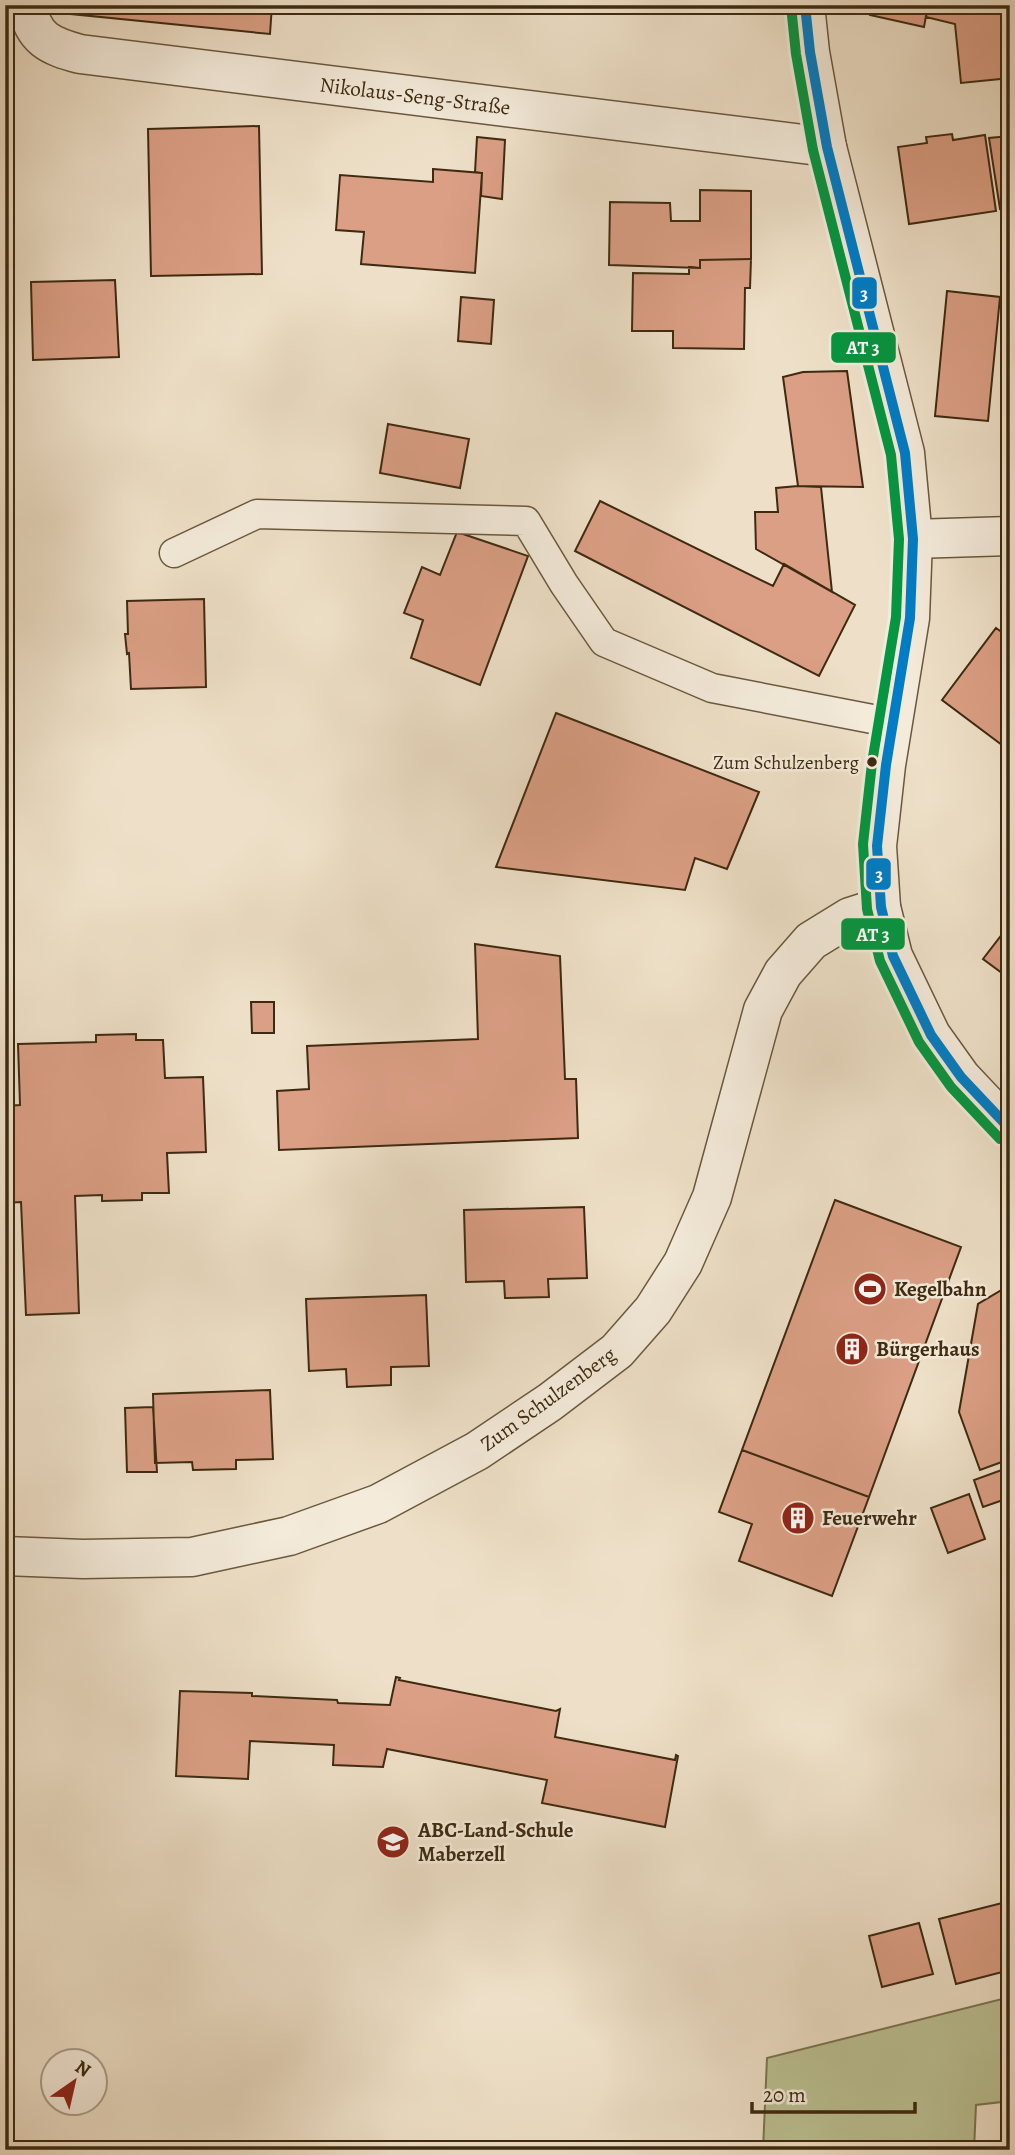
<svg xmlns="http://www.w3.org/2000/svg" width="1015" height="2155" font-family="Alegreya,serif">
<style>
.green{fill:#bbc194;stroke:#7c7652;stroke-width:2}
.building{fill:#db9f85;stroke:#3e2a10;stroke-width:2}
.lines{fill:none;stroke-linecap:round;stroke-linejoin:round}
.service-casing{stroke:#6a583e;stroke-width:31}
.minor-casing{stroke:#6a583e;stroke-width:41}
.tertiary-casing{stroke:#6a583e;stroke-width:41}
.service{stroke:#f4ebdb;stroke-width:28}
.minor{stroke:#f4ebdb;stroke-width:38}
.tertiary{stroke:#f4ebdb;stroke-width:38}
.bus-1-casing{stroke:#f4ebdb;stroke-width:16}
.bus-2-casing{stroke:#f4ebdb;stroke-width:16}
.bus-1{stroke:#007dc6;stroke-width:10}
.bus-2{stroke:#059641;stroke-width:10}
.bus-dot{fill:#3e2a10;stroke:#f4ebdb;stroke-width:2.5}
.labels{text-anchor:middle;stroke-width:5;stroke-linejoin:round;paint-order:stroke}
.bus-label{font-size:19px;fill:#3e2a10;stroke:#f4ebdb;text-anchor:end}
.street-label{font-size:21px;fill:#3e2a10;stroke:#f4ebdb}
.poi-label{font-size:21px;font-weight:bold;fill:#3e2a10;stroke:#f4ebdb;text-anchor:start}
.line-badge{stroke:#f4ebdb;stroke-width:2.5}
.badge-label{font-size:19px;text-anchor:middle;font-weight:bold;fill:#fff}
</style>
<rect width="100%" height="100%" fill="#eee0c8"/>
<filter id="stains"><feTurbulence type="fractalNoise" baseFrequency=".00286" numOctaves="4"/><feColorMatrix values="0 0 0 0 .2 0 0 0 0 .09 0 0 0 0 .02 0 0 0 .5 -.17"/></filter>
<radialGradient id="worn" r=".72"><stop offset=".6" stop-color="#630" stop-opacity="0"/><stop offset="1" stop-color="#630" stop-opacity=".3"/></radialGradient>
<path class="green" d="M1010,1997v104l-34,4 -2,45h-211l4,-92z"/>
<path class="building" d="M72,5h200l-2,29 -199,-20z
M858,5h70l-4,22 -54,-12 1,-6z
M928,5h82v73l-49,5 -6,-59 -29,-7z
M259,126l3,148 -111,2 -3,-147z
M952,134l1,6 32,-5 11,76 -87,13 -11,-77 29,-4 -1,-6z
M1010,136v71l-10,2 -11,-71z
M477,137l28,3 -3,59 -21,-3 1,-23 -7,-1z
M433,169l49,4 -7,100 -114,-9 3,-32 -28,-2 4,-55 93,7z
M700,190l51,1v68l-51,1v8l-91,-3 1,-63 60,1 1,18h29z
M751,259l-1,29h-5l-1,61 -71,-1v-17h-41l1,-58 56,1v-7l11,1v-8z
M115,280l4,77 -86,3 -2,-78z
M947,291l53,6 -12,124 -53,-5z
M461,297l33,3 -3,44 -33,-3z
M847,371l16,116 -65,-1 -15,-109 20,-5z
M388,424l81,15 -9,49 -80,-15z
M798,486l23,1 11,105 -76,-43 -1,-37h23l-2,-24z
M600,501l173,85 11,-22 71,41 -36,71 -244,-125z
M457,532l71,24 -48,129 -69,-27 12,-38 -19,-7 18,-46 18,8z
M204,599l2,88 -75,2 -2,-36 -2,1 -2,-20h3l-1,-33z
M996,628l14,10v113l-68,-51z
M556,713l203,79 -32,77 -32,-11 -10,32 -189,-23z
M1010,924v55l-27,-20z
M475,944l85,12 5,123h11l2,59 -299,12 -2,-59 32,-2 -2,-43 171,-7z
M251,1002h23v31h-22z
M136,1034v6h27l2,38 38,-1 3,75 -39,1 2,40h-27v7l-40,1v-6l-27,1 4,117 -53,2 -5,-113 -16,1v-97l15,-1 -2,-61 78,-2v-7z
M835,1200l126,47 -92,250 -127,-47z
M584,1207l3,71 -39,1 1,18 -44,1 -1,-17 -38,1 -2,-72z
M1010,1285v174l-30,11 -21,-58 19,-108z
M426,1295l3,71 -38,1v18l-44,2 -1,-18 -37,2 -3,-72z
M270,1390l3,69 -37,1v9l-43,1 -1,-8 -37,1 -2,-69z
M153,1407l4,65h-30l-2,-64z
M742,1450l127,47 -37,99 -93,-35 13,-37 -33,-12z
M1010,1467v51l-7,-18 -20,7 -9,-27z
M969,1494l16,45 -37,14 -17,-45z
M396,1677l4,1 -1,2 157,31 4,-2 -5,28 120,23 1,-5 2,1 -13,71 -123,-24 5,-23 -160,-31 -4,18 -50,-2 1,-20 -84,-4 -2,38 -72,-3 4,-85 72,2v3l85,4 1,3 52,2z
M1010,1901v69l-54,14 -17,-65z
M919,1923l14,51 -51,13 -13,-51z"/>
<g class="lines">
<defs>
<path id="service" d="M174,553l83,-39 269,7 38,63 40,58 108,46 181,35"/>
<path id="minor" d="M27,5c6,34 23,41 53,49l747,93
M913,539l97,-3
M5,1556l78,3 109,-2 97,-21 89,-32 99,-53 73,-49 67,-51 36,-41 30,-47 29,-66 51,-187 20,-37 28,-32 39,-24 31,-10"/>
<path id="tertiary" d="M805,5l5,47 17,95 78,306 8,86 -3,79 -24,147 -9,81 4,61 12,49 38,79 30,42 49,52"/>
</defs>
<use href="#service" class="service-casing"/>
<use href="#minor" class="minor-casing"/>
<use href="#tertiary" class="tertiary-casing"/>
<use href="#service" class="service"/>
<use href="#minor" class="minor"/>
<use href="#tertiary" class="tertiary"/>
<defs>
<path id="bus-1" d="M805,5l5,47 17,95 78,306 8,86 -3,79 -24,147 -9,81 4,61 12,49 38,79 30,42 49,52"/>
<path id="bus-2" d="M791,6l5,48 17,96 78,305 8,84 -3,78 -24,146 -9,81 4,65 13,52 39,81 32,45 49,52"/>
</defs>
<use href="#bus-1" class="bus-1-casing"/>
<use href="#bus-2" class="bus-2-casing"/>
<use href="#bus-1" class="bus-1"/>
<use href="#bus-2" class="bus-2"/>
</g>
<defs>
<symbol id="stadium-disc" viewBox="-11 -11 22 22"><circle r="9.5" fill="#8f2418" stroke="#f4ebdb"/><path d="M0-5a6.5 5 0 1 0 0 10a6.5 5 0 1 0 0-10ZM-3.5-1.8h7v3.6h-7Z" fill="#fff"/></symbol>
<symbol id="building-disc" viewBox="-11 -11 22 22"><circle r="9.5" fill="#8f2418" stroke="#f4ebdb"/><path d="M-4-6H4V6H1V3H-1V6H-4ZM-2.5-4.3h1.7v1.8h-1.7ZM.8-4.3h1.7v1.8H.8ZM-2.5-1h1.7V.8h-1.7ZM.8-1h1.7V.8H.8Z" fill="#fff"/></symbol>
<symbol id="school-disc" viewBox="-11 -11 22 22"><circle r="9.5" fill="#8f2418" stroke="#f4ebdb"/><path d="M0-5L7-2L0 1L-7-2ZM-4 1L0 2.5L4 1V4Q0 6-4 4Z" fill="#fff"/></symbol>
</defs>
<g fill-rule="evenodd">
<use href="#stadium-disc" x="851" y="1270" width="38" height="38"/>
<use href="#building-disc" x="833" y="1330" width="38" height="38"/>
<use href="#building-disc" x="779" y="1499" width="38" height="38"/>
<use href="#school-disc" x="374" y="1823" width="38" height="38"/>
</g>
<circle class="bus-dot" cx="872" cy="762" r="6"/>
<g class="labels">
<g class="bus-label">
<text x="859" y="769">Zum Schulzenberg</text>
</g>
<g class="street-label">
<text transform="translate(415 96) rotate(7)" y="7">Nikolaus-Seng-Straße</text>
<text transform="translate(548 1399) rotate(-36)" y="7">Zum Schulzenberg</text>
</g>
<g class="poi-label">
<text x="894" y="1296">Kegelbahn</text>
<text x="876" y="1356">Bürgerhaus</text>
<text x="822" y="1525">Feuerwehr</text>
<text x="418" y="1837">ABC-Land-Schule<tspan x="418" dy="24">Maberzell</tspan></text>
</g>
</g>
<g class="line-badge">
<rect x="851" y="276" width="27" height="34" rx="7" fill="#007dc6"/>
<rect x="830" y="331" width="67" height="33" rx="7" fill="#059641"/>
<rect x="865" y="857" width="27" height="34" rx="7" fill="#007dc6"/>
<rect x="840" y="917" width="66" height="34" rx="7" fill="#059641"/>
</g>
<g class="badge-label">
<text x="864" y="300">3</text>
<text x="863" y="354">AT 3</text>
<text x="879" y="881">3</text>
<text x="873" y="941">AT 3</text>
</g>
<rect width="1015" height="2155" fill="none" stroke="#eee0c8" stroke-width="28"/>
<rect x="7" y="7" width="1001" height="2141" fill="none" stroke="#3e2a10" stroke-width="3.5"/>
<rect x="14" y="14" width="987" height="2127" fill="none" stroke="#3e2a10" stroke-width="2"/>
<g transform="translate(74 2082) rotate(34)"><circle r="33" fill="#f4ebdb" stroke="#ab9e8a" stroke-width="2"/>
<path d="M0-5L12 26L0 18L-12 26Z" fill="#8f2418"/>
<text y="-10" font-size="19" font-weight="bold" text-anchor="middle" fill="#3e2a10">N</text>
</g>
<path d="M752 2102v10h163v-10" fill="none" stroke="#3e2a10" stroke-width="3.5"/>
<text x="763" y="2102" font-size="21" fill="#3e2a10" stroke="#f4ebdb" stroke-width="5" paint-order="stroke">20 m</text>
<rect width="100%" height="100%" filter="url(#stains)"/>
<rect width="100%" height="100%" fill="url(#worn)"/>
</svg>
